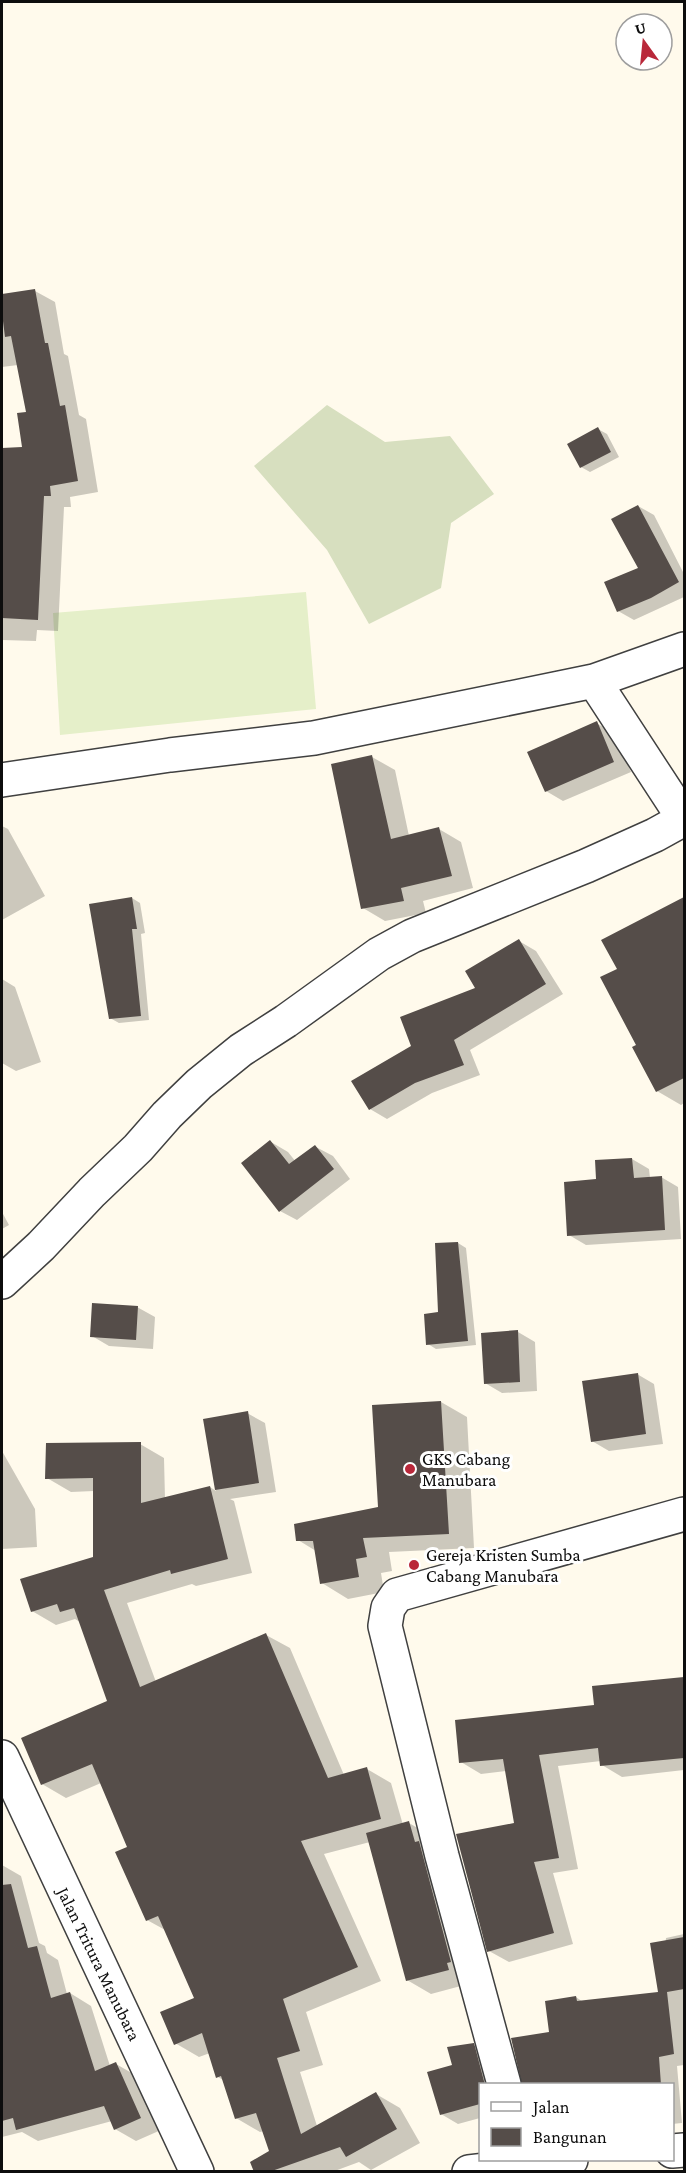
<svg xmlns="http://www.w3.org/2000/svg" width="686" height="2173" font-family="'Crimson Pro',serif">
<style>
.cemetery{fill:#d7dfbf}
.pitch{fill:#e5efc9}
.shadow{fill:#0003}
.building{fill:#554d49}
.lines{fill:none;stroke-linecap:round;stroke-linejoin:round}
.minor-casing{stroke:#404040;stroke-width:36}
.minor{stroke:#fff;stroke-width:33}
.poi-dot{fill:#b9283a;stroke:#fff;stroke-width:2}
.labels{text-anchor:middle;stroke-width:6;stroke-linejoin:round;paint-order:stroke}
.poi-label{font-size:18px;fill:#0d0d0d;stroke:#fff;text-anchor:start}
.street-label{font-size:18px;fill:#0d0d0d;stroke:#fff}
</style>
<rect width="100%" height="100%" fill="#fffaec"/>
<path class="cemetery" d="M327,405l58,37 65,-6 44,58 -43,29 -10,65 -72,36 -42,-74 -73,-84z"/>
<path class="pitch" d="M306,592l10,117 -256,26 -7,-122z"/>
<path class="shadow" d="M35,291l20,11 9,52 4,2 11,59 7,4 12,73 -28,5 1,10h-7l-6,124 -21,-1 -1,11 -34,-1v-190l22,-2 4,-35 -10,-48 -16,2v-71z
M598,429l9,5 12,23 -29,15 -9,-5z
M638,506l16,9 30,59v23l-50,23 -16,-9 22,-42z
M596,723l18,10 17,39 -68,29 -17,-10z
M372,757l23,13 14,66 30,-7 22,13 12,46 -50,13 3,12 -41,8 -22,-13z
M2,826l6,3 37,67 -43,24z
M132,898l8,5 5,30 -4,1 8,86 -30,3 -9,-5z
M684,899v204l-3,2 -24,-14 -19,-45 -19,-77 -15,-28z
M519,941l17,10 27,43 -93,56 10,25 -48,18 -45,26 -17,-10 43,-63 64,-57z
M2,979l13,8 26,75 -25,9 -14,-8z
M271,1142l17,10 8,10 20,-15 17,9 17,23 -53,41 -17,-9z
M632,1159l17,10 1,9 11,-1 17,10 3,52 -95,6 -17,-10 29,-54z
M2,1212l7,13 -7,4z
M458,1243l8,5 10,97 -40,4 -8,-5 11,-30z
M137,1307l18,10 -2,32 -44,-3 -17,-10z
M518,1332l17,10 2,49 -35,2 -17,-10z
M637,1374l17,10 9,60 -54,7 -17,-10z
M441,1402l26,15 7,131 -85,4 3,19 -11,2 3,19 -36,7 -26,-16 -6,-32 -18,-11 81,-31z
M247,1413l18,10 11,69 -46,7 4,2 18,72 -56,13 -4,-2 -65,19 29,79 110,-47 24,13 54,127 23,-6 24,14 12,42 6,-2 24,14 39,146 -41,11 -24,-14 -37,-138 -46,12 57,127 -75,31 17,53 -23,7 17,54 59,-32 24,14 20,35 -49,27 -12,-8 -27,10h-76l15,-20 -7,-21 -4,1 -24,-14 -13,-38 -5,-3 -8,-24 -11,4 -24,-14 21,-45 -29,-67 -20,-11 -18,-73 -28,-64 -35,15 -24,-14 67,-82 -29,-80 -5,-3 -19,6 -24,-14 62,-53v-67l-23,1 -24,-14 93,-34 24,14 1,41 45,-12 6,4 -11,-71z
M2,1451l33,58 2,38 -35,2z
M684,1678v92l-62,7 -20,-12 -1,-4 -43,5 20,103 -25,4 20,71 -64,18 -20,-11 27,-127 -10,-53 -25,3 -20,-12 135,-56 -2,-18z
M2,1865l19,11 18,67 6,3 2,7 11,7 9,34 3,-1 21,13 19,60 6,-2 21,12 24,54 -25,11 -21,-12 -3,-8 -74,20 -16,-9 -20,5z
M684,1934v131l-7,1 5,57 -10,1v-40h-148l27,-51 25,-36 7,5 77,-9 6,-55z
M473,2045l17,10 9,29h-19v34l-22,6 -17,-10 12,-48z"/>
<path class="building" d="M35,289l10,54h3l12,63 5,-1 13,76 -28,5 1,10h-7l-6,124 -36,-2v-170l20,-1 -5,-34 9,-1 -15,-76 -6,1 -3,-24v-19z
M598,427l13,25 -31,16 -13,-24z
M638,505l41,77 -28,16 -34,14 -13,-30 34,-14 -27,-49z
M597,721l17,41 -69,30 -18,-40z
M372,755l19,84 48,-12 13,49 -51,12 3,13 -43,8 -30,-145z
M132,897l5,32h-5l9,87 -32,3 -20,-115z
M684,897v181l-28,14 -24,-45 4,-2 -36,-68 17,-8 -16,-29z
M519,939l27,45 -92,56 10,25 -49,18 -46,27 -18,-29 60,-35 -11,-29 75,-29 -10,-17z
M270,1140l19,24 26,-19 19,24 -55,43 -38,-49z
M632,1158l2,20 28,-2 3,54 -98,6 -3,-54 32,-3 -1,-19z
M458,1242l10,99 -42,4 -2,-31 14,-2 -3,-69z
M92,1303l46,3 -2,34 -46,-3z
M518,1330l2,52 -36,2 -3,-51z
M638,1373l8,61 -55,8 -9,-61z
M441,1401l8,133 -86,4 4,19 -11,2 3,18 -39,7 -7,-43h-17l-2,-17 84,-17 -6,-102z
M248,1411l11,72 -44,7 -12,-71z
M141,1442v61l69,-17 18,73 -57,15 -1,-4 -66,20 36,97 126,-54 62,145 39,-11 14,52 -80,22 57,126 -75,32 17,52 -23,7 24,76 75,-42 21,37 -51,28 -6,-10 -71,25h-15l-4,-10 19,-11 -13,-38 -21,6 -14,-43 -5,2 -14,-45 -28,12 -14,-33 34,-14 -36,-82 -12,5 -31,-69 12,-5 -35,-83 -51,21 -20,-47 86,-37 -33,-93 -14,4 -3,-8 -26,8 -11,-33 73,-22v-79l-48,1 1,-36z
M684,1677v81l-84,8 -2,-18 -59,7 20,103 -25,4 20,71 -67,19 -31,-118 58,-11 -11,-64 -44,4 -4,-43 139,-15 -2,-19z
M409,1821l6,21 4,-1 32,121 -4,1 2,7 -43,11 -40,-148z
M11,1884l17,64 9,-2 14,52 19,-6 25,79 21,-9 25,56 -27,12 -10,-24 -88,24 -3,-12 -11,3v-236z
M684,1937v52l-17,3 7,62 -15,3 2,28h-139l-11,-47 38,-6 -4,-31 31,-5 1,5 81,-9 -8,-49z
M474,2043l11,42h-5v19l-40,11 -13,-43 25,-7 -5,-18z"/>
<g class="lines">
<defs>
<path id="minor" d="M594,681l90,138
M2,780l168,-25 144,-17 280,-57 90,-32
M2,1282l39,-36 51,-54 46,-44 29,-33 32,-31 42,-34 45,-29 93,-67 33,-18 174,-70 69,-31 29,-16
M2,1757l195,415
M504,2084l-62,-228 -57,-230 3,-18 9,-13 287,-81
M672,2151l12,-1
M469,2172l102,-12"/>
</defs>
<use href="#minor" class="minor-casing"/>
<use href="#minor" class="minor"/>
</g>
<g class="poi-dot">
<circle cx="410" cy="1469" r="6"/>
<circle cx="414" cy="1565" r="6"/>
</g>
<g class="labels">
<g class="poi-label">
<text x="422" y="1465">GKS Cabang<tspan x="422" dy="21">Manubara</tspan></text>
<text x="426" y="1561">Gereja Kristen Sumba<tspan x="426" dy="21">Cabang Manubara</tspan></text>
</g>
<g class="street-label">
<text transform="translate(99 1964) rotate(64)" y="6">Jalan Tritura Manubara</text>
</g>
</g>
<rect width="686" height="2173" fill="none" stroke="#0d0d0d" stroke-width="6"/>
<rect x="479" y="2083" width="195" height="78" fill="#ffffff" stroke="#9e9e9e" stroke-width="1.5"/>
<rect x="491" y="2102" width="30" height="9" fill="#ffffff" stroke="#9e9e9e" stroke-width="1.5"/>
<text x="533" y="2113" font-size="18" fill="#0d0d0d">Jalan</text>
<rect x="491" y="2128" width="30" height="18" fill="#554d49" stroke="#9e9e9e" stroke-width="1.5"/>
<text x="533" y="2143" font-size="18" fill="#0d0d0d">Bangunan</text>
<g transform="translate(644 42) rotate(345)"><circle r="28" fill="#ffffff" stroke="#9e9e9e" stroke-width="1.5"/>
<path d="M0-4.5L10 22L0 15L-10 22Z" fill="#b9283a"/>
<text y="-9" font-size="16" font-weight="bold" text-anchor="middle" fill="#0d0d0d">U</text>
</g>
</svg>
